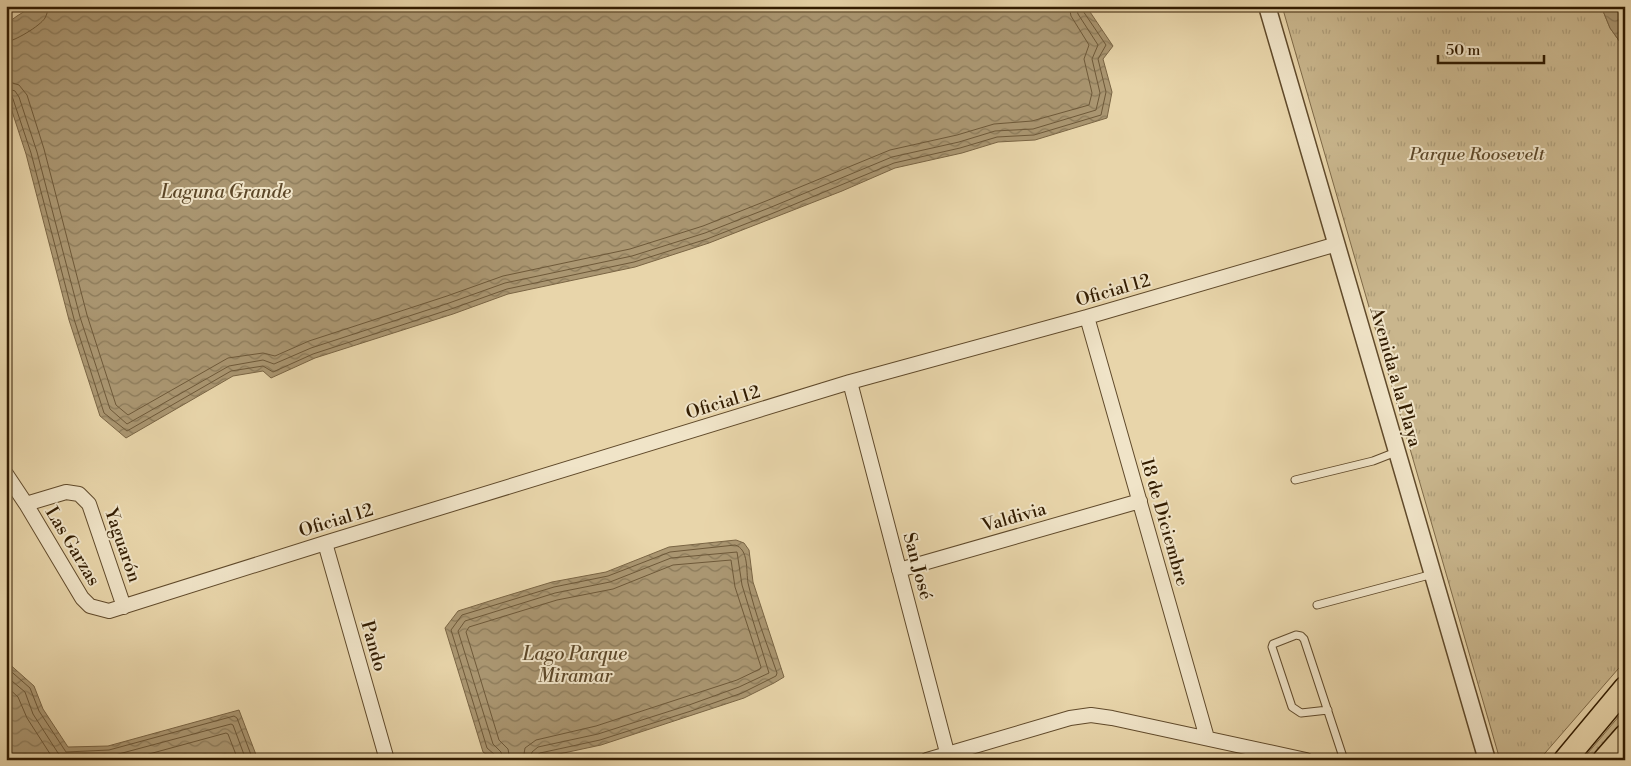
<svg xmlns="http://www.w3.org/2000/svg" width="1631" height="766" font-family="'Libre Bodoni',serif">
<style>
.grass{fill:url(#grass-dots);stroke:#7e6947}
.park{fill:url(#park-tufts);stroke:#7e6947}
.water{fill:url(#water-waves);stroke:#7a6544}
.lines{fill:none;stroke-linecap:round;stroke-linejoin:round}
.shore{stroke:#6e5939;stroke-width:1}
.service-casing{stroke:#604a2b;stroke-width:9}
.minor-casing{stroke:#604a2b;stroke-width:16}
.tertiary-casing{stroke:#604a2b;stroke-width:19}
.trunk-casing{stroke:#321c01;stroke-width:25}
.service{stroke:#f0e4c8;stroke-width:7}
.minor{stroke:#f0e4c8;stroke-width:14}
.tertiary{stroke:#f0e4c8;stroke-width:16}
.trunk{stroke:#e8d5aa;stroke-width:22}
.labels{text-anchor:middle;stroke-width:4;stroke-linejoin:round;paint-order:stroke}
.park-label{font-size:18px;font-style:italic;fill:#5f4a2b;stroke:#f0e4c8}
.street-label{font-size:18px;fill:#321c01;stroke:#f0e4c8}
.water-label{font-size:19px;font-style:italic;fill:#5c4728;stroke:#f0e4c8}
</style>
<defs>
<pattern id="grass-dots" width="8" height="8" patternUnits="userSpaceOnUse" patternTransform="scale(1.25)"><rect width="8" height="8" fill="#c9b68d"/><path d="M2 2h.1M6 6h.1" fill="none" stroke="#ad9c78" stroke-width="1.8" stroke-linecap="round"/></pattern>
<pattern id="park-tufts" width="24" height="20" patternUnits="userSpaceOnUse" patternTransform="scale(1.25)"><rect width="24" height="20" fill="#c9b68d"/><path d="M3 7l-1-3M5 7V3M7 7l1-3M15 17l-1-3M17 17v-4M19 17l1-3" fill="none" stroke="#ad9c78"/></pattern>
<pattern id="water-waves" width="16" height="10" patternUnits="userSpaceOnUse" patternTransform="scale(1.25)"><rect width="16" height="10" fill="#aa9671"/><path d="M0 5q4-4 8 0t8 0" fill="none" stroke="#8b7a5a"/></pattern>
</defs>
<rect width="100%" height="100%" fill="#e8d5aa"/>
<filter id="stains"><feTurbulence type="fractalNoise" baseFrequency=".004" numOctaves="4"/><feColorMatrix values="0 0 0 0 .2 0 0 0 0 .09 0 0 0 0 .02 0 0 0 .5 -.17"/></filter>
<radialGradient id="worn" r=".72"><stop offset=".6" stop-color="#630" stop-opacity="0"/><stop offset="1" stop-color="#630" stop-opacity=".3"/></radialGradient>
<path class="grass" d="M1625,709v15l-31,36h-12z"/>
<path class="park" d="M1282,6h319l9,22 15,21v612l-86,99h-39z"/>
<path class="water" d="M33,6h1053l27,40 -10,13 9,33 -5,26 -72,22 -37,2 -36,11 -67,15 -53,23 -133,52 -74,24 -127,27 -55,20 -138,44 -44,20 -8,-7 -30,5 -107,62 -26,-22 -31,-96 -43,-166 -20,-61v-69l11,-8z
M1601,6h24v43l-15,-21z
M736,540l8,3 5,7 4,32 31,95 -10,6 -30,15 -143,47 -70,15h-37l-11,-8 -38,-124 13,-17 38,-12 56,-17 54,-10 63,-25z
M6,661l28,25 9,23 25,38 40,-1 131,-36 19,50h-252z"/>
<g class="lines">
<path class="shore" d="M6,42c9,-1 34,-16 39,-24 2,-4 3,-7 3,-12
M6,81l13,4 8,10 17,54 43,166 29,90 12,10 100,-57 35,-5 12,3 34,-15 138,-45 56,-20 127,-27 73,-23 63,-25 124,-51 67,-15 37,-11 38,-3 57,-16 3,-12 -8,-34 5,-14 -18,-29 -2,-10
M6,88l9,3 4,6 18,55 43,165 30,92 17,15 102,-58 34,-6 11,4 37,-16 138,-45 56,-20 127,-27 73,-23 64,-25 123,-51 67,-15 36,-11 38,-2 63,-19 4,-17 -8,-34 6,-14 -20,-31 -2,-8
M6,95h5l2,4 18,54 43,166 30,94 23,18 104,-60 32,-5 10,6 40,-18 138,-45 56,-20 127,-27 73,-23 64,-25 123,-51 66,-15 37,-11 37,-2 67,-20 5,-23 -8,-33 8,-14 -23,-34v-5
M6,667l24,21 9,23 27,41 43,-2 125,-34 3,2 16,42
M6,676l19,16 8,22 25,39 6,5 47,-2 120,-32 2,1 13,35
M6,686l12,11 9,21 27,42
M127,760l99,-27 2,1 10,26
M496,760l-1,-5 -8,-7 -36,-118 11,-15 92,-28 54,-11 62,-24 65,-7c14,4 11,26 13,38 7,31 19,61 29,90l-1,3 -34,17 -51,18 -91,29 -60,13 -3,2v5
M503,760l-2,-8 -8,-8 -35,-113 7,-10 90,-28 55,-11 61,-24 66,-6 5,33 27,88 -30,14 -50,18 -91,29 -60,13 -6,5 -2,8
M510,760l-2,-11 -9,-9 -33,-108 3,-5 88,-27 56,-11 60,-24 58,-5 4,27 26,80 -1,2 -23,11 -141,46 -60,14 -11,8 -2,12"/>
<defs>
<path id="service" d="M1295,480l78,-19 23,-9
M1317,605l116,-31
M1328,710l-27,3 -9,-6 -20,-60 1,-3 23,-9 5,1 3,3 40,121"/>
<path id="minor" d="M1087,317l120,421
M850,382l99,378
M6,474l20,30 56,94 8,8 19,5 216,-68 525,-161 237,-65 250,-73
M26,504l40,-12 13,2 10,10 35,103
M325,543l62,217
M899,570l241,-69
M927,760l143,-42 21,-3 21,3 194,42"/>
<path id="tertiary" d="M1267,6l220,754"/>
<path id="trunk" d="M1565,760l60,-72
M1604,760l21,-24"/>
</defs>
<use href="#service" class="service-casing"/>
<use href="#minor" class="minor-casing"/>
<use href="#tertiary" class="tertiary-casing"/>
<use href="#trunk" class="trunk-casing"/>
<use href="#service" class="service"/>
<use href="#minor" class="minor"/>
<use href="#tertiary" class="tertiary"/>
<use href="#trunk" class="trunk"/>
</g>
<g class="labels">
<g class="park-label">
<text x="1477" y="160">Parque Roosevelt</text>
</g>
<g class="street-label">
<text transform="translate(1113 290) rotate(-16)" y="6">Oficial 12</text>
<text transform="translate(1396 377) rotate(74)" y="6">Avenida a la Playa</text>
<text transform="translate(723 402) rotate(-17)" y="6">Oficial 12</text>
<text transform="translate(1014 517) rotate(-16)" y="6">Valdivia</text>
<text transform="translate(336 520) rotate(-17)" y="6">Oficial 12</text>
<text transform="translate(1165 522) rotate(74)" y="6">18 de Diciembre</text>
<text transform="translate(123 545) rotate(71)" y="6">Yaguarón</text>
<text transform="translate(73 546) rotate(59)" y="6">Las Garzas</text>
<text transform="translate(918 566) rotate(75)" y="6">San José</text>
<text transform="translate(374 646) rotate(74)" y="6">Pando</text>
</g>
<g class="water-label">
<text x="226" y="198">Laguna Grande</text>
<text x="575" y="660">Lago Parque<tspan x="575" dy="22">Miramar</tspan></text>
</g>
</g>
<rect width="1631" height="766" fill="none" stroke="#e8d5aa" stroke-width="25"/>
<rect x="8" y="8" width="1616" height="751" fill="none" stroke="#321c01" stroke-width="2.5"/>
<rect x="12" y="12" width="1606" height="741" fill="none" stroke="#321c01"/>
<path d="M1438 55v8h106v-8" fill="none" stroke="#321c01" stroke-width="2.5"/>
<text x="1446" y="55" font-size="15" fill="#321c01" stroke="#f0e4c8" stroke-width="4" paint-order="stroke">50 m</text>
<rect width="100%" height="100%" filter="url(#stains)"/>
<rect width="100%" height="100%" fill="url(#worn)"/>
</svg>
